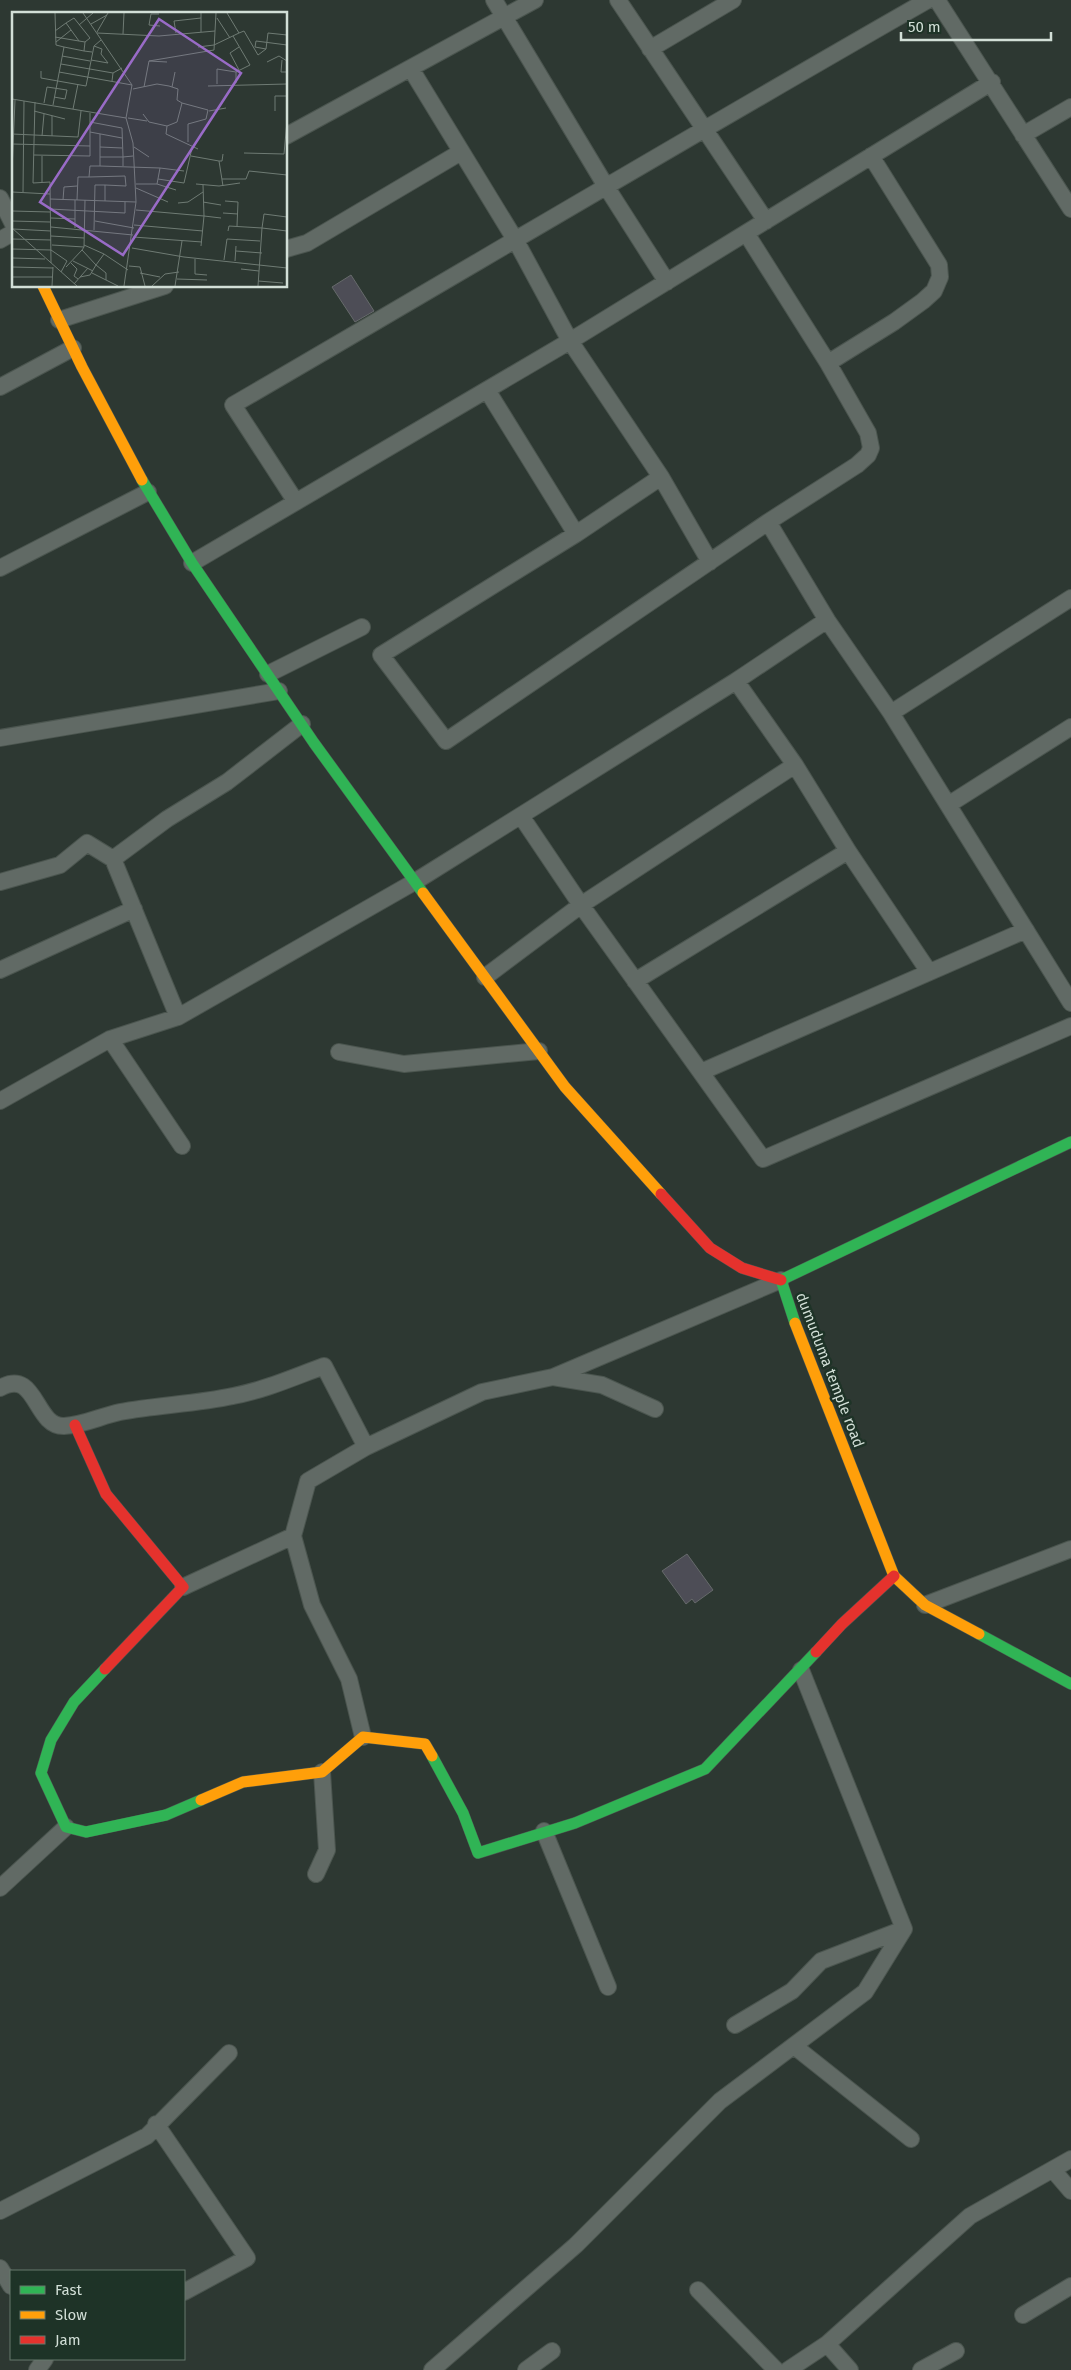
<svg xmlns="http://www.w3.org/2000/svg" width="1071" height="2370" font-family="'Fira Sans',sans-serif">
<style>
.building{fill:#4d4d56;stroke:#666a6b}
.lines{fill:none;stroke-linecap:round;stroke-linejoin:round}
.street-casing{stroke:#4b554f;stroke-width:18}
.fast-casing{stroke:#4b554f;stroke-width:12}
.slow-casing{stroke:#4b554f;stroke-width:12}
.jam-casing{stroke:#4b554f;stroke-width:12}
.street{stroke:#616a65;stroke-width:16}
.fast{stroke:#30b455;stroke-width:11}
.slow{stroke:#ff9f0a;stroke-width:11}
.jam{stroke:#e5322d;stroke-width:11}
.labels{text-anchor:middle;stroke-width:5;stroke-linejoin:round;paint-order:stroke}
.street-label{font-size:15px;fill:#d2dfd7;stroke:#1e3327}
.inset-road{fill:none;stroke:#6f7b74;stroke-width:1}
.view{fill:#996bc7;fill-opacity:0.15;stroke:#996bc7;stroke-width:2.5}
.inset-edge{fill:none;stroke:#d2dfd7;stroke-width:2.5}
</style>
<rect width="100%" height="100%" fill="#2d3832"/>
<path class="building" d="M351,275l23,36 -19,11 -23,-35z
M687,1554l26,36 -18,13 -3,-4 -6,5 -24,-33z"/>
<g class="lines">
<defs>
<path id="street" d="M494,0l113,188 60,94
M618,0l148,221
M937,0l134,209
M650,49l83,-49
M411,69l105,172 54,100 91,136 -85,57
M1023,135l48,-28
M286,136l249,-136
M0,198l14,28
M746,233l82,130 40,70 3,15 -3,7 -11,10 -89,57
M0,240l14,-8
M286,249l21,-6 154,-91
M59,320l106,-34
M828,363l66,-41 29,-21 11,-10 6,-14 -1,-12 -68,-109
M0,387l73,-39
M487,390l89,144 -195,121 65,86 322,-219 59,98 -91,61
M661,477l49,85
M296,502l-63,-97c232,-135 462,-272 695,-405
M192,563l378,-222 422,-259
M0,568l148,-76
M1071,598l-180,115 180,290
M827,620l64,93
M268,674l94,-47
M0,738l279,-47
M948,805l123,-78
M521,816l60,89 214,-140 53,86
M113,859l65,158 238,-136 320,-200 59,84
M0,882l60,-17 27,-22 26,16 54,-40 60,-37 75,-58
M0,970l134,-61
M485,977l96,-72 182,254 308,-133
M635,981l213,-130 81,121
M110,1039l72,107
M339,1052l65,12 135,-13
M701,1072l325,-142
M0,1101l110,-62 68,-22
M553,1377l228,-97
M0,1388c37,-21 34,39 64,38 20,-1 37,-10 56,-14 37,-7 76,-8 113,-16 32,-6 61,-19 91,-30l42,81 116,-55 71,-15 49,8 53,24
M183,1587l110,-51
M925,1605l146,-56
M363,1737l-14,-58 -37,-74 -19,-69 15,-55 58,-34
M544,1831l64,156
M316,1874l11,-24 -5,-78
M0,1888l66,-61
M735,2025l57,-34 29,-30 83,-32 -103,-259
M794,2046l117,93
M156,2124l91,134 -63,34
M1053,2170l18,21
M0,2211l147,-75 82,-83
M0,2268l11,18
M698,2290l78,80
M1023,2315l48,-29
M827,2344l23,26
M37,2370l8,-11
M432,2370l144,-125 144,-144 145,-109 39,-63
M526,2370l26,-19
M788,2370l39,-26 143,-128 101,-57
M921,2370l35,-19"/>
<path id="fast" d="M142,480l50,83 122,180 109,150
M795,1323l-14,-43 290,-138
M979,1634l92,50
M105,1669l-31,33 -23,38 -10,33 25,54 20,5 80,-17 35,-15
M432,1756l31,57 15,40 97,-30 130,-54 111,-117"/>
<path id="slow" d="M43,286l39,81 60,113
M423,893l142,194 96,107
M795,1323l99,253 31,29 54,29
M201,1800l42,-18 79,-10 41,-35 62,7 7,12"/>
<path id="jam" d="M661,1194l49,54 32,20 39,12
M75,1425l31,69 77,93 -78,82
M816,1652l26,-28 52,-48"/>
</defs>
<use href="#street" class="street-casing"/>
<use href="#fast" class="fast-casing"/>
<use href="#slow" class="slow-casing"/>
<use href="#jam" class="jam-casing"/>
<use href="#street" class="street"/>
<use href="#fast" class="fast"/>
<use href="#slow" class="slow"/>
<use href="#jam" class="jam"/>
</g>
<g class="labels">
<g class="street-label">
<text transform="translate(830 1370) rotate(69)" y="5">dumuduma temple road</text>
</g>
</g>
<g transform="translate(12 12)">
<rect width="275" height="275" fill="#2d3832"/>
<path class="inset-road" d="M147,2h-8l-2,11 11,1M205,6l13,20M79,12l16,-9M67,13l14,-12M43,19l11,-8 8,-5 16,20 -5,4 -6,-1 -13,-18M85,20l11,-19M189,20v-19M85,21l62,3 56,-5 1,-18M164,21l-2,-12 27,-3M227,21l5,-2 14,24 8,-6 2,-16 19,2M111,22l1,-21M221,24l17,29 -14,7v11M43,25l24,4M44,30l15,-12M73,30l-1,9 8,1M52,35l20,4M186,35l16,-2 25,-12 -12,-20M227,35l-9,6 9,17M254,37l-11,-2 1,-6 31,4M50,44l28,5M79,48l17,3 -7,-9 1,-5 -8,-3M270,48l-1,12h6M137,49l65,-11 1,-19M255,50l12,-6 8,5M49,52l52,9M29,59v7l45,8 8,-40 7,-6M47,60l73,13M100,69l1,-8 9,-5M205,72v-15l19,3M196,74l79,-2M132,75l5,-26 18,1M160,75l3,-15M121,77l24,-5 12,2 9,3 -1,11 5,3 26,7 -2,9 -18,5v18M0,87l114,19 6,-33 -49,-72M23,90l-2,81 17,-1 1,81M32,91l3,-16 20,3 -2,9 -11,-2M41,93l11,-58 -8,-2 -1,-32M61,97l5,-25M22,99l31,8M197,99l17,-3M263,99v-15h12M131,102l6,8 18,4 -1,8 32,15M116,106l19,3M78,110l32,6 1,29 10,-1M155,114l10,-4 5,-19M78,120l32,6M0,122l66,3 3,-26M88,122v13l22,1M30,124l2,-22M40,124v-20M0,132l78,2M88,135v10h23v9M122,135l15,10M232,141l40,1 3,-33M22,143l56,1v-43M179,144l28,5M88,145v9l60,2 -3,16M88,154h-10l-1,11 36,-1 1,10 -21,-1v16M148,156l24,3M0,159l3,-71M146,167l26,4 8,-35M210,167h24l3,-8 38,4M30,170v-26M124,172h21l19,6M184,172l23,2 21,-3M191,173l1,31 17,2M211,174l-4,-25h3l1,-7M124,176l32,14M0,180l38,2M11,180l1,-91M38,187l86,3M51,188l1,-13 13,-1M63,188v28M65,188l1,-23h11M213,189l13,1 -1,24M191,190l18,3M166,191l10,-1 15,-10M38,197l75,4v-11M124,198l68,6 -3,30M0,199l38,1M211,201l15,1M39,206l24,1M0,209l38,1M83,209l39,7M122,213l69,6M39,215l82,8M0,216l65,58M1,217l38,2M82,218l1,-45h10M216,219l1,-5 33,2 2,-14 23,3M39,224l33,2M121,225l69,5M0,227l39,1M40,233l32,2 1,-47M72,233l20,9 -8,11 10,8v7M120,236l52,9 103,11M0,237l39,1 16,11 -6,11M224,239l26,2M92,242l24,16M0,246l33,1M183,247v15l12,1M212,248l3,-21 33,2M61,249l20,10M223,249l1,-15M59,251l6,6 -3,7 4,3M117,254l11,1 5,19M0,255l41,1M54,255l16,-17M229,257l18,2M80,261l26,13M128,261l20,4M0,265h41M68,265l10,-2 6,-10 -14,-15 2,-3M165,267l30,1M246,269l25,2M62,272l14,-16M40,274l1,-19M112,274l12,-84 -3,-59 -7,-25M140,274l13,-12 14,-2M163,274l7,-45M246,274l4,-58 25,3"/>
<path class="view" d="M147,7l82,54 -118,182 -83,-53z"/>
<rect width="275" height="275" class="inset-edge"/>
</g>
<rect x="10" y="2270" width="175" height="90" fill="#1e3327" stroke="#66786d"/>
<rect x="20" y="2286" width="25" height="8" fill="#30b455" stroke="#66786d"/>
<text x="55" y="2295" font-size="15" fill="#d2dfd7">Fast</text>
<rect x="20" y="2311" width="25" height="8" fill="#ff9f0a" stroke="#66786d"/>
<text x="55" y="2320" font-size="15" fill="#d2dfd7">Slow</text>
<rect x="20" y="2336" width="25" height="8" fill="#e5322d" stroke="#66786d"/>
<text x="55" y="2345" font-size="15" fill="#d2dfd7">Jam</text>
<path d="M901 32v8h150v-8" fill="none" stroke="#d2dfd7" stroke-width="2.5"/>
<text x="908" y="32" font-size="15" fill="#d2dfd7" stroke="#1e3327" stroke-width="4" paint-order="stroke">50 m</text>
</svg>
